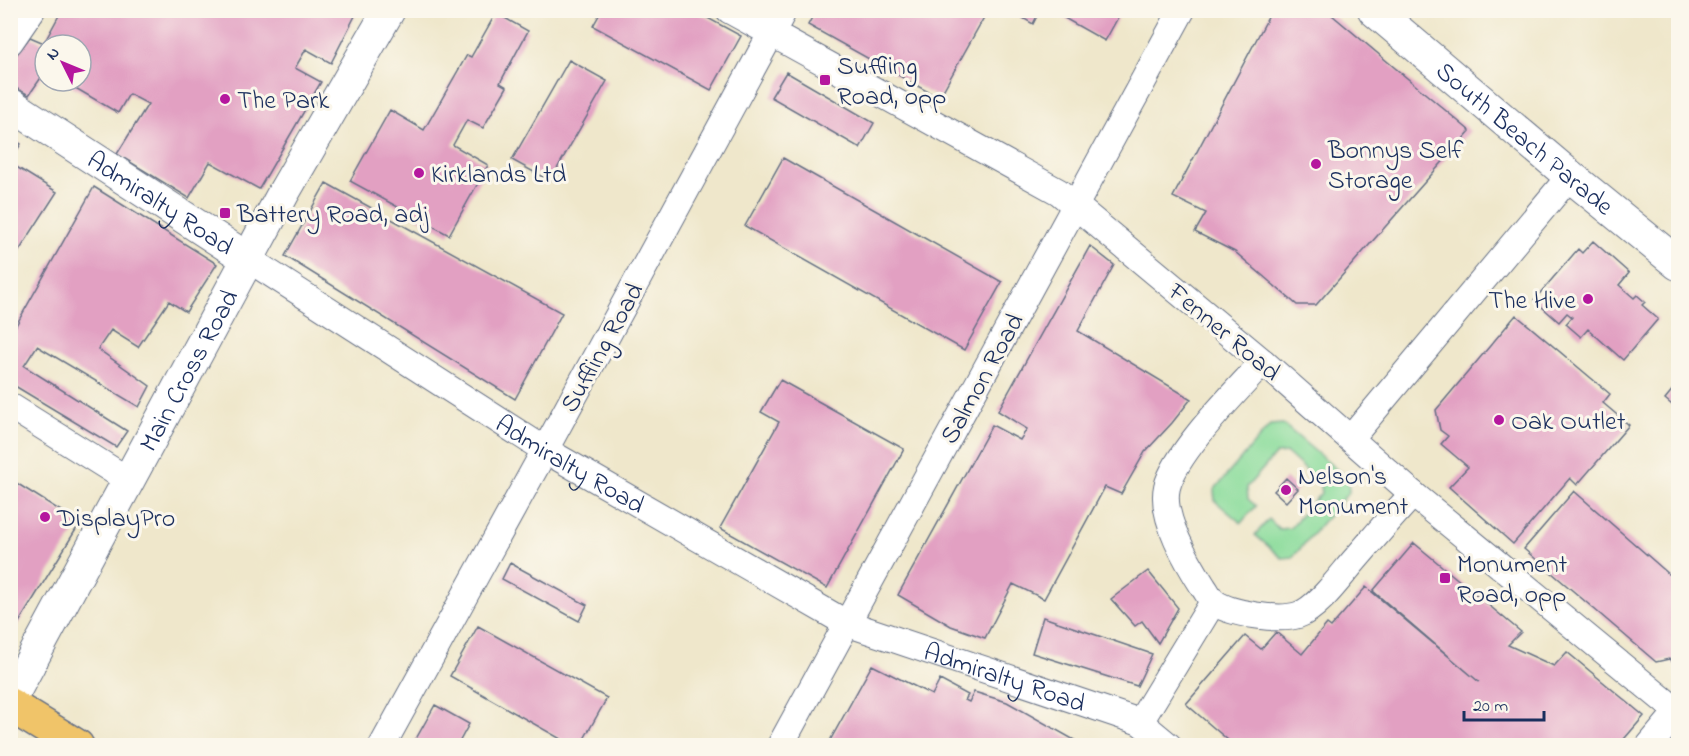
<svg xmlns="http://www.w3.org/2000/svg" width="1689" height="756" font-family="'Indie Flower',sans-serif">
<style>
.green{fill:#8bdc9b;stroke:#53867c;stroke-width:1.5}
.building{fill:#e2a0c2}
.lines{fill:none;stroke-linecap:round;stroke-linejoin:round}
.minor-casing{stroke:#656f84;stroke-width:28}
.tertiary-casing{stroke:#656f84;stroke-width:34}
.primary-casing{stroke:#656f84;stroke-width:36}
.minor{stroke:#fff;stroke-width:26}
.tertiary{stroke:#fff;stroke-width:32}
.primary{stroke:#f0c469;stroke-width:33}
.poi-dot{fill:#b5179e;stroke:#fbf7ec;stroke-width:2}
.labels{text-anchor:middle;stroke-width:6;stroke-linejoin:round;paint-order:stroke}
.poi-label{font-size:26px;fill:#1b2f5e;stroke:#fbf7ec;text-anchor:start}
.street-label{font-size:26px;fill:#1b2f5e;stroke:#fbf7ec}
</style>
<rect width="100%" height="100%" fill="#fbf7ec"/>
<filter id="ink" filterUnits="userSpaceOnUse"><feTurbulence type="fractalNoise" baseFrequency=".0167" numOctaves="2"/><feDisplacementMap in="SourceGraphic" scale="12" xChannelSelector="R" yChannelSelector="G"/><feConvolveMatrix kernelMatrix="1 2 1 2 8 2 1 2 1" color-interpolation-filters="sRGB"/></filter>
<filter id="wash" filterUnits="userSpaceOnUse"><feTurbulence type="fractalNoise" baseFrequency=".008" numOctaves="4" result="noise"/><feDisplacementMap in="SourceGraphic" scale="24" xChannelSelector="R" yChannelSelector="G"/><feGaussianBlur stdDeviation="1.35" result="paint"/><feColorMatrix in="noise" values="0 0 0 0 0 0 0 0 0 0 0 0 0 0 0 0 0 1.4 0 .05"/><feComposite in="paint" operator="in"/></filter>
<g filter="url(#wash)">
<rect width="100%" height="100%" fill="#efe7cb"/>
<path class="green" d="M1283,424l65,55 1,13 -56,65 -11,1 -27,-23 14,-16 10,10 11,-1 31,-35 -1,-10 -33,-30 -11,1 -29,33 1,12 8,7 -15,17 -26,-22 -1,-11 56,-65z"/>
<g id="blocks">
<path class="building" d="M62,10h296l-27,53 -25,-14 -11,19 26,14 -62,107 -49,-27 -21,36 -72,-44 31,-50 -19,-10 -11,19 -51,-30 2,-2h12v-36h-36v27l-16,23 -19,-10v-22l20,-26 14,6z
M602,10h91l48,26 -30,54 -118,-64z
M816,10h172l-49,88 -131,-73z
M1009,10h31l-7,14z
M1050,10h69l2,2 -16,29z
M1272,10h54l144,121 -154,174h-19l-62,-53 -40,-20 11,-19 -33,-16z
M496,13l32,18 -28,52 7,4 -24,41 -16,-8 -14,25 35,20 -39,70 -99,-54 40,-71 34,20 43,-75 4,2z
M569,60l38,21 -57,100 -38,-21z
M786,72l88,51 -14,25 -89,-51z
M10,137l11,7 -11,17z
M783,158l219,124 -38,68 -219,-124z
M10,163l47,29 -47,73z
M326,183l236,130 -47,86 -230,-143z
M94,187l123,77 -31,48 -17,-11 -31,46 -27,-17 -13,19 52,37 -11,21 -102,-61 -13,20 103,65 -11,16 -106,-64v-47z
M1593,241l36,32 -10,12 15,13 3,-3 8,7 -3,3 16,14 -35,41 -35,-31 -7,8 -15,-13 6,-7 -5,-4 -8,9 -25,-22 44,-51 4,4z
M1090,246l24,19 -36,66 113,68 -19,24 -27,29 -24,42 -16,-7 -61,112 -31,-15 -28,54 -34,-12 -53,-31 94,-170 28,15 7,-11 -29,-18z
M1516,315l94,79 -7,9 26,22 -52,60 -7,-7 -57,66 -64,-57 19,-20 -27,-23 7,-8 -8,-6 -4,-20z
M780,380l124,69 -77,139 -107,-60 59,-106 -18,-10z
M1678,383v27l-13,-11z
M1286,478l12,11 -12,13 -12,-11z
M10,479l70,44 -70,114z
M1574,491l104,91v85l-9,-8 -13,3 -132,-113z
M1414,543l107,89 -13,13 46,21 13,-14 77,64 -26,30h-27l-3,-3 -3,3h-350l-49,-42 59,-68 16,13 15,-17 26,22 25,-30 4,3 35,-40 113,95 -106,-91z
M510,563l77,42 -8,16 -77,-42z
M1148,571l30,37 -20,35 -16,-22 -7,5 -24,-27z
M1043,617l109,37 -15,32 -105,-33z
M478,626l129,72 -27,48h-7l-123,-70z
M872,665l60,30 8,-15 28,15 -3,5 4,2 5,-10 33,10 78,44h-258z
M435,705l34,19 -12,22h-45z"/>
</g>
</g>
<g filter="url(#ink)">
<use href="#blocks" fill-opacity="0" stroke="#656f84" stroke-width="1.5"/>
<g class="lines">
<defs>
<g id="minor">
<path d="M729,10l330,182 204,170 150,132 265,218"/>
<path d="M10,42l22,-32"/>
<path id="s1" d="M248,259l297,191 301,173 294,99 29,24"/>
<path d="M1263,362c-26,29 -87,89 -96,125 -7,30 21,76 37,101 3,4 6,11 10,14 16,12 65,19 84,13 19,-6 42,-38 55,-53 20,-23 39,-46 60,-68"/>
<path d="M10,406l118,74"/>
<path d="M1351,438l219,-262"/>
<path d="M1140,722l73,-120"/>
<path d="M382,746l163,-296 239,-440"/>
<path d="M780,746l402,-736"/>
<path d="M1649,746l29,-35"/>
</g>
<g id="tertiary">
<path id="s2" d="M1374,10l196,166 108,88"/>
<path id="s3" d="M10,104l238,155"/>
<path id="s4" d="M10,700l274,-508 105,-182"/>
</g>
<path id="primary" d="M10,705l67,41"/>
</defs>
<use href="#minor" class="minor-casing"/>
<use href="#tertiary" class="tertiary-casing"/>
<use href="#primary" class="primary-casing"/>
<use href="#minor" class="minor"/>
<use href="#tertiary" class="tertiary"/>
<use href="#primary" class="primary"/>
</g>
</g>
<g class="poi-dot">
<rect x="819" y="74" width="12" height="12" rx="3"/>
<circle cx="225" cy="99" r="6"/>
<circle cx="1316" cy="164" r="6"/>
<circle cx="419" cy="173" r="6"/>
<rect x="219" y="207" width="12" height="12" rx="3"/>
<circle cx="1588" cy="299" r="6"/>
<circle cx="1499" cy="420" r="6"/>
<circle cx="1286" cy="490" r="6"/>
<circle cx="45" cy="517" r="6"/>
<rect x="1439" y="572" width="12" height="12" rx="3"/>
</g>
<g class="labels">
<g class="poi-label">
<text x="837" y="74">Suffling<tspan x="837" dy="30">Road, opp</tspan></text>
<text x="237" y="108">The Park</text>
<text x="1328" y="158">Bonnys Self<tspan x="1328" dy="30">Storage</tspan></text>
<text x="431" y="182">Kirklands Ltd</text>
<text x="237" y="222">Battery Road, adj</text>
<text x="1576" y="308" text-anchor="end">The Hive</text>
<text x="1511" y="429">Oak Outlet</text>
<text x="1298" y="484">Nelson's<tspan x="1298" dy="30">Monument</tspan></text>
<text x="57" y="526">DisplayPro</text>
<text x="1457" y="572">Monument<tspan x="1457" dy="30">Road, opp</tspan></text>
</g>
<g class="street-label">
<text dy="9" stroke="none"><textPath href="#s2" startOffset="198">South Beach Parade</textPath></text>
<text dy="9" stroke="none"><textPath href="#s3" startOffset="180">Admiralty Road</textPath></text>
<text transform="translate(1225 331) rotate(40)" y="9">Fenner Road</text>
<text transform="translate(601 347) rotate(-61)" y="9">Suffling Road</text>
<text dy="9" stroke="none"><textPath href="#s4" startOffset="375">Main Cross Road</textPath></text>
<text transform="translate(981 378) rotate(-61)" y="9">Salmon Road</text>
<text dy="9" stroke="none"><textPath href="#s1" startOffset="382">Admiralty Road</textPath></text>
<text dy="9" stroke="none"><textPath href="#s1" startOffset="868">Admiralty Road</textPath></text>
</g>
</g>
<rect width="1689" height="756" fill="none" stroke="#fbf7ec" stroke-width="36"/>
<g transform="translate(63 63) rotate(313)"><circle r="28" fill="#fbf7ec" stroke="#a1a7b3" stroke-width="1.5"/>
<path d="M0-4.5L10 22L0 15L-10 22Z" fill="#b5179e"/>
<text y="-9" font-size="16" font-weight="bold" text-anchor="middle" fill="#1b2f5e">N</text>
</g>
<path d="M1464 711v9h80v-9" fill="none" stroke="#1b2f5e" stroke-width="3"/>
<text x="1473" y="711" font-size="18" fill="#1b2f5e" stroke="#fbf7ec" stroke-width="4.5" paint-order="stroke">20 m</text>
</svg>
